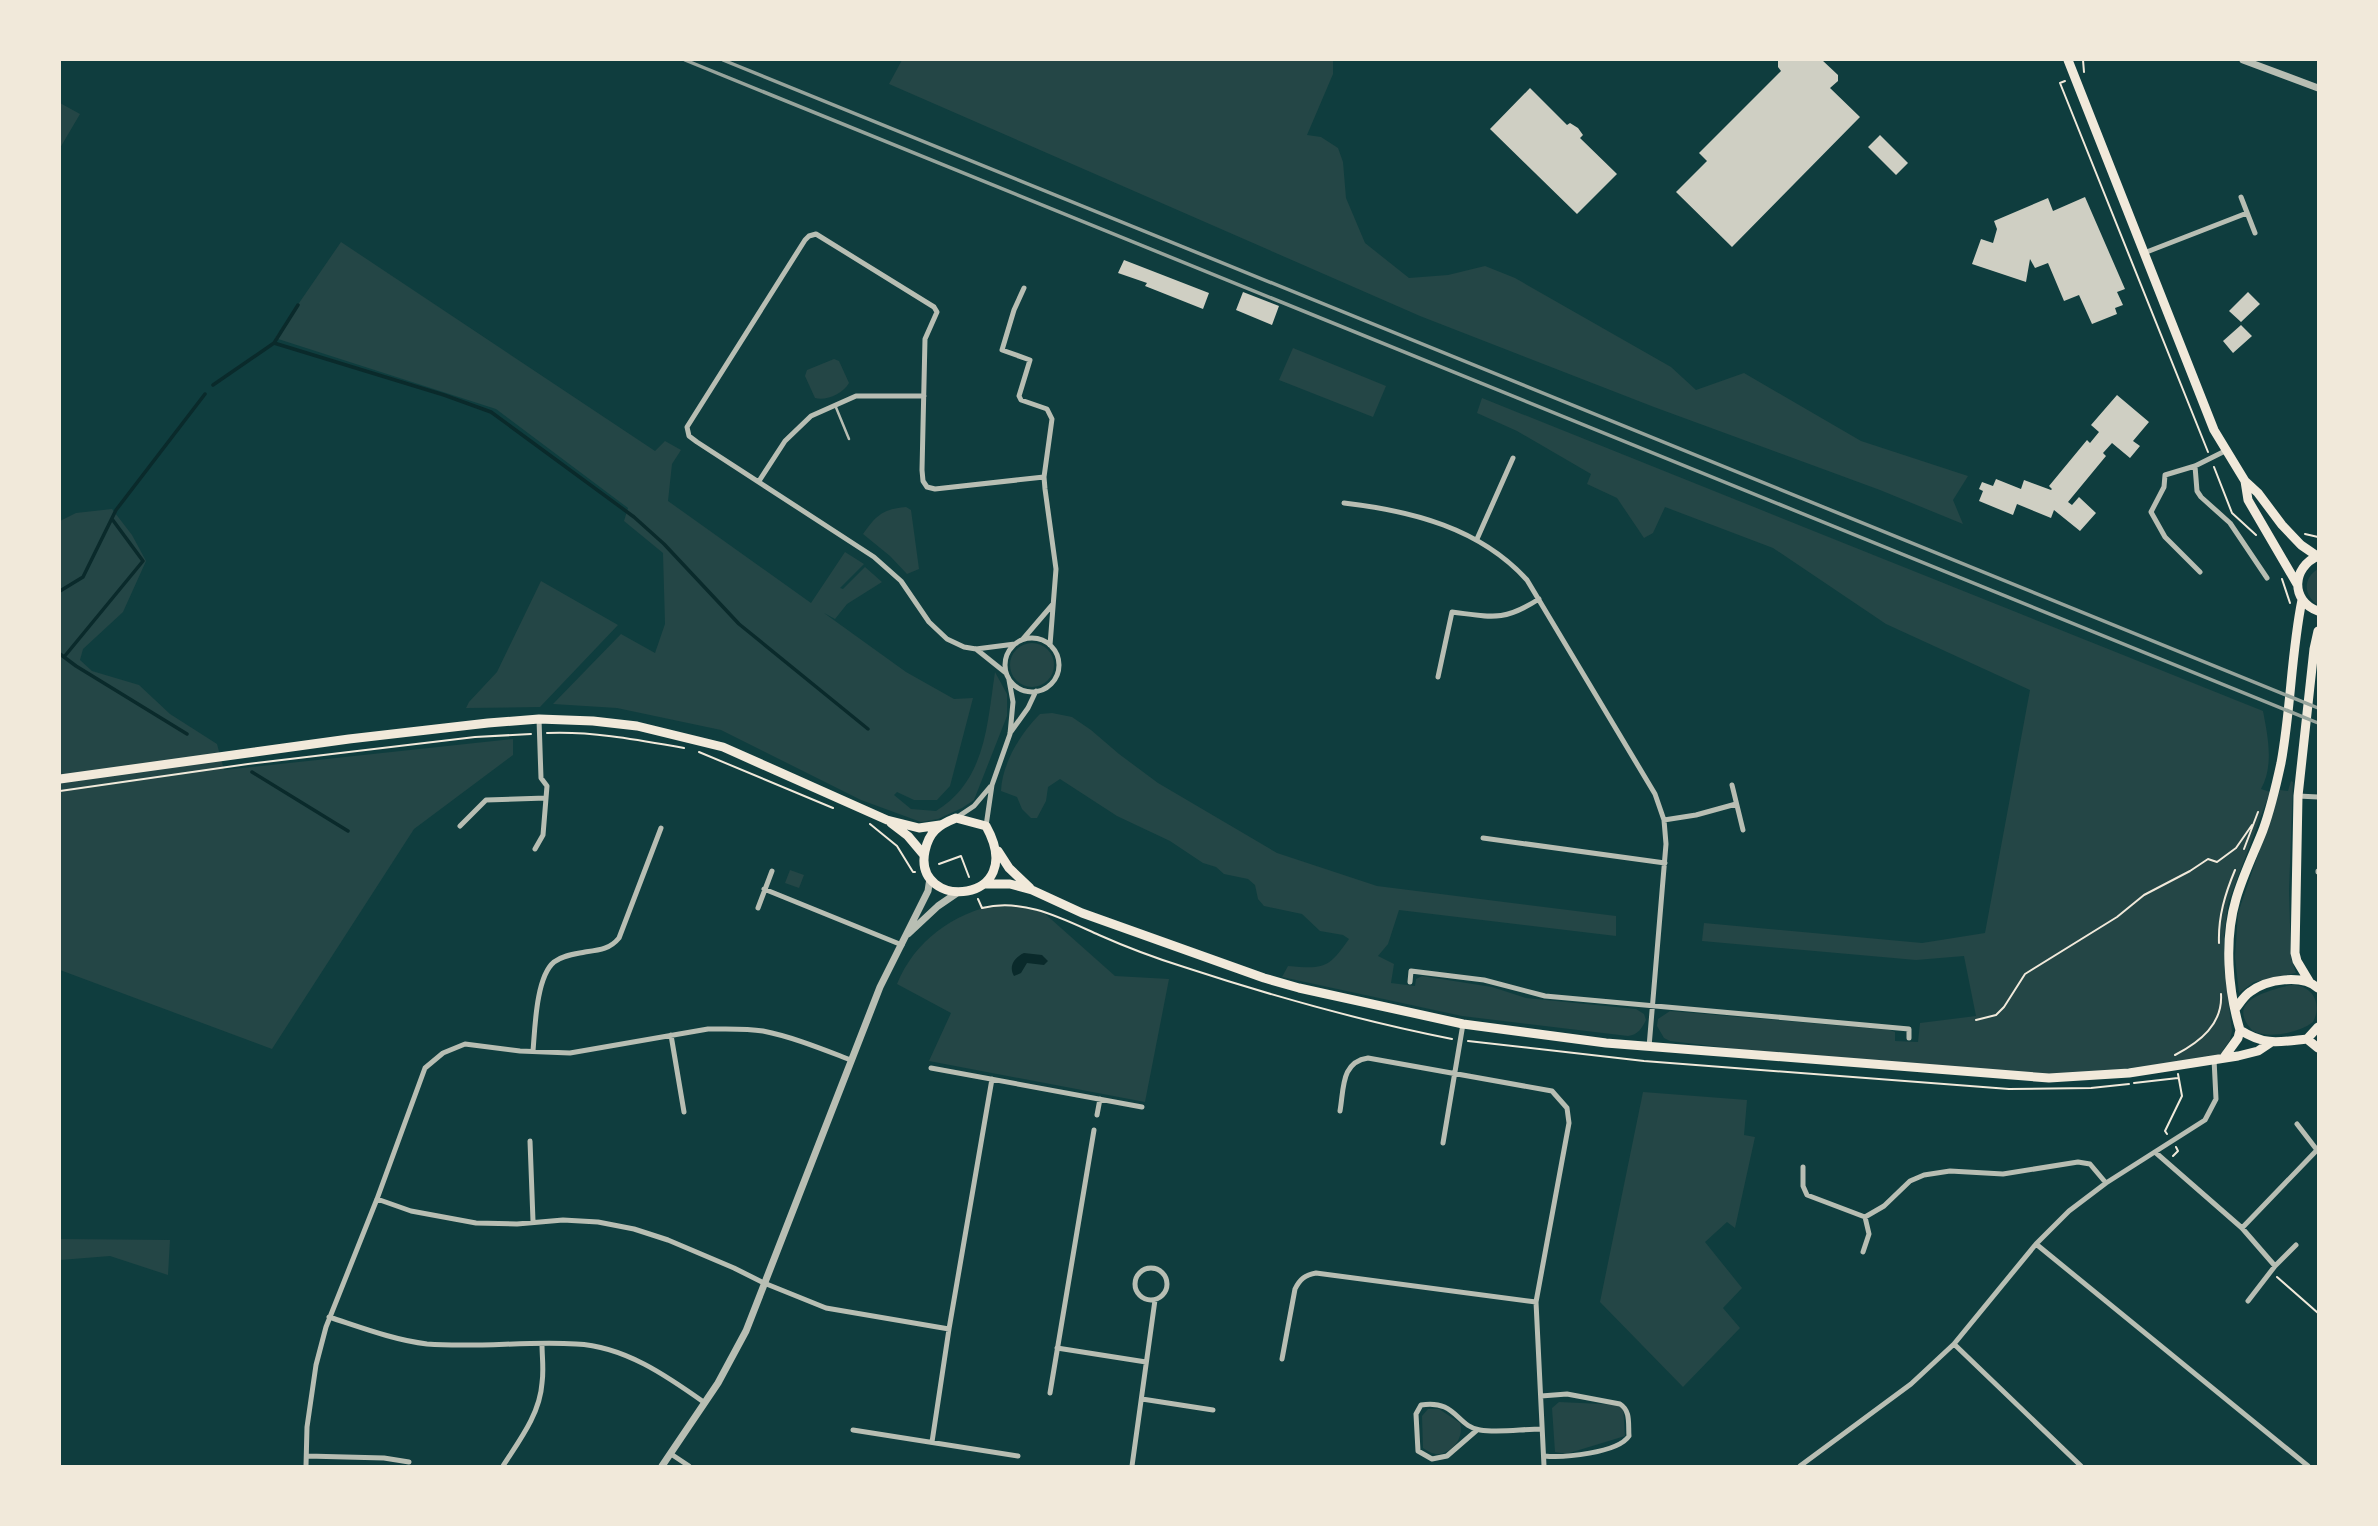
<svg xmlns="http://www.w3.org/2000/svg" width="2378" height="1526" font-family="Lato,sans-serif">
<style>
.green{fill:#244646}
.water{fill:#0a2a2b}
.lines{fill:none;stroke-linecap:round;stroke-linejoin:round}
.stream{stroke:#0a2a2b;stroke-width:3.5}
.building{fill:#cfcfc3}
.path{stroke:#f1e9da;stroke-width:2}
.service{stroke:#b8beb3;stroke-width:2.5}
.minor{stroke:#b8beb3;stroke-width:5}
.tertiary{stroke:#b8beb3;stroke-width:7}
.primary{stroke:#f1e9da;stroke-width:9}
.rail{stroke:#97a49c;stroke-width:3.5}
</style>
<rect width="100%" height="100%" fill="#0f3d3e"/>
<path class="green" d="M902,60h431v14l-26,61 14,2 17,11 5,14 3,36 19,45 44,35 39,-3 37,-9 30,12 156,89 25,23 48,-17 117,68 107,35 -15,24 10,24 -83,-34 -226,-83 -234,-91 -531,-232z
M60,103l20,11 -20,34z
M341,242l314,209 10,-10 16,9 -9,14 -4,37 143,102 34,-51 19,12 -24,24 3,1 22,-22 17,15 -35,22 -12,15 -11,-6 82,59 48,27 19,-1 -23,88 -13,14h-23l-17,-8 -3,3 17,14 25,2c50,-31 51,-86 59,-139l12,22v22l-33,84 -12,8 -24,11 -17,3 -60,-22 -140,-70 -104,-22 -64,-4 68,-70 34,19 10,-29 -2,-71 -39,-32 4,-13 -132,-99 -221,-71z
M1293,348l93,38 -13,31 -94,-37z
M834,359l5,2 10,22c-6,11 -23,18 -34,15l-10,-22 2,-6z
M1482,398l781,313c5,26 11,55 -2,78l9,3 -42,111 -4,33v30l8,65 -2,9 -7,10 2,6 -176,22 -221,-18 -158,-19 -6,-3 -7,-12 1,-7 12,-8 220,19 5,2v9l23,1 2,-19 56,-7 -12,-60 -48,4 -214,-19 2,-18 218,20 63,-10 45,-243 -144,-66 -113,-76 -108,-41 -12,26 -9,5 -27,-40 -30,-14 4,-10 -74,-43 -40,-18z
M906,507l5,3 8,59 -12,5 -17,-18 -27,-22c13,-18 19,-25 43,-27z
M112,509l20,26 14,26 -23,51 -40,37 -3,11 12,11 47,14 31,29 47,30 7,26 289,-31v16l-99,74 -142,220 -212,-79v-449l16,-8z
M2318,569v36c-15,-10 -15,-27 0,-36z
M541,581l77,44 -78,82 -74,1 3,-6 28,-30z
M1010 665a22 22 0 1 1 44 0a22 22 0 1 1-44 0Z
M1052,713l20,4 19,13 28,24 39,29 119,70 100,33 239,30v20l-217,-26 -11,34 -10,12 16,8 -3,19 24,3 1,-7 6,-3 70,11 34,11 110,11 8,5 2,6c-4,8 -8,15 -18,16l-166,-20 -180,-39 6,-11c36,3 40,3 61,-27l-6,-4 -23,-4 -18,-17 -38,-8 -6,-7 -3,-14 -7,-6 -24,-5 -8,-7 -13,-4 -33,-22 -53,-25 -57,-37 -12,8 -2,14 -9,17h-6l-9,-9 -5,-12 -16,-6c1,-28 20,-58 39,-77z
M2291,781l2,1 -4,109 2,67 5,15 -42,9 -15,11 -4,-36 3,-44 42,-123 8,1z
M790,870l14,5 -5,13 -14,-5z
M998,904l23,1 22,7 72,64 54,3 -24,123 -216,-41 22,-48 -54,-29c18,-44 56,-70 101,-80z
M2290,985c22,-1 33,18 23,37 -14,11 -44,17 -60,9 -30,-31 17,-40 37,-46z
M1643,1092l104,8 -3,35 11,2 -20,91 -8,-6 -22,20 37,46 -19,20 17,20 -57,59 -83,-85z
M60,1239l110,1 -2,35 -58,-19 -50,4z
M1559,1402l64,3 2,31 -59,18 -11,-2 -3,-44z
M1428,1409h11l21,14c4,14 -6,28 -20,31 -6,1 -13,-3 -17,-6l-1,-32z"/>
<path class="water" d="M1024,953l18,2 6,6 -4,4 -17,-2 -6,10 -7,3c-6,-10 1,-19 10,-23z"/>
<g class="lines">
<path class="stream" d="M274,343l24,-38
M213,385l61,-42 170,52 47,17 143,105 30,27 75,80 129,105
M60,591l23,-14 33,-67 89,-116
M60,654l16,12 111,68
M64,657l79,-96 -31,-42
M252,772l96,59"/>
</g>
<path class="building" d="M1778,60h44l16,15v6l-8,7 30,29 -128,130 -56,-55 31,-31 -8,-8 82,-82 -3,-4z
M1530,88l37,37 3,-2 8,5 5,7 -3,3 37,36 -40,40 -87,-85z
M1880,135l28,28 -12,12 -28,-28z
M2085,197l40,92 -8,3 6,13 -8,3 2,6 -25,10 -13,-29 -15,6 -16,-38 -13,5 -5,-9 -4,23 -54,-18 9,-25 12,4 4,-14 -3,-8 54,-23 5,13z
M1124,260l85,33 -6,16 -58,-23 2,-3 -29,-10z
M1243,292l36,14 -7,19 -36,-15z
M2248,292l12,12 -19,18 -12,-11z
M2241,325l11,11 -19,17 -10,-12z
M2117,395l32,27 -16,19 7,5 -10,12 -18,-15 -9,10 3,3 -38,46 4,3 7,-8 17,16 -16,18 -26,-21 -3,8 -34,-14 -4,11 -34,-14 4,-10 -4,-2 3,-7 11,4 3,-7 25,10 3,-9 27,10 1,-1 -3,-3 38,-46 3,3 9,-11 -8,-7z"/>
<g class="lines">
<path class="path" d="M2083,60l1,12
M2065,81l-5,2 148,369
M2214,467l18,46 24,22
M2305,534l13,3
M2282,579l8,24
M547,733c46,-2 92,7 137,15
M699,752l134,56
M60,791l188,-27 227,-27 56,-3
M870,824l27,22 16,26h2
M2244,849l14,-37
M939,864l22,-8 8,21
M978,899l4,9c42,-10 79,10 117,27 27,12 56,23 85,32 88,29 177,54 268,72
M2219,943c-1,-26 6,-49 16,-73
M1976,1020l20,-5 8,-8 21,-33 92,-57 27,-22 46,-24 18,-12 9,3 19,-14 16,-23
M1468,1041l176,20 365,28 82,-1 38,-4
M2175,1055c25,-13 48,-31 46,-61
M2134,1083l44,-5
M2167,1134l-2,-3 17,-35 -4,-22
M2173,1156l5,-5 -2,-4
M2277,1277l41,36"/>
<path class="service" d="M835,405l14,34"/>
<path class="minor" d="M2241,197l14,36
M2144,253l103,-40
M1024,288l-10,22 -12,40 28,10 -11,36 2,4 26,9 5,10 -8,58 1,12 11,80 -6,76
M2195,466l2,25 4,6 29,26 37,55
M759,481l26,-40 26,-25 45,-20h68
M1344,503c68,8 136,25 183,77l128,214 9,26 2,24 -17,203
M1477,539l36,-81
M2200,572l-35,-35 -14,-25 13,-25 1,-12 30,-9 30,-15
M1005 665a27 27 0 1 1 54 0a27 27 0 1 1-54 0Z
M1023,639l30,-35
M1015,644l-39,5 -12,-2 -17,-8 -18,-17 -28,-41 -27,-24 -177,-115 -8,-6 -2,-9 118,-187 4,-4 7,-2 118,73 3,5 -12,27 -3,131 1,11 4,6 8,2 109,-12
M976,649l30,24
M1438,677l14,-65c40,5 51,10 87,-13
M1010,733l18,-25 8,-17
M1732,785l11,45
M2298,796l20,1
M956,818l18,-12 16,-19
M1664,820l32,-5 40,-11
M460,826l26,-26 60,-2
M986,826l6,-41 18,-51 3,-32 -4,-22
M1483,838l182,25
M535,849l8,-14 4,-49 -6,-8 -2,-59
M2318,871v1
M764,889l138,56
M758,908l14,-37
M1410,982l1,-11 73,9 61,16 364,33v9
M671,1035l13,77
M533,1051c2,-23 3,-74 21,-89 9,-7 21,-8 31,-10 15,-2 25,-3 34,-14l42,-110
M931,1068l211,39
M1340,1111c4,-23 1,-49 28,-53l184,33 15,17 2,15 -33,179 8,164
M1097,1115l3,-16
M530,1141l3,80
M1443,1143l20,-119
M2155,1152l87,76 33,38
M1803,1167v19l4,9 58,22 19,-11 26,-25 14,-6 26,-4 53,3 75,-12 12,2 16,19
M377,1199l34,12 65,12 41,1 46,-4 35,2 36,7 34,11 66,28 30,15 62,25 123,21
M2242,1228l75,-78 -20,-26
M2036,1244l272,222
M1863,1252l6,-18 -4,-17
M1135 1284a16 16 0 1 1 32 0a16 16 0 1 1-32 0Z
M2248,1301l27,-35 21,-21
M329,1317c31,10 65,23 98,27 50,4 99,-3 149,0 48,2 91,32 129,59
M1954,1344l127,122
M1057,1348l89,14
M1282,1359l13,-70c5,-10 10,-14 21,-16l220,29
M1050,1393l44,-263
M1541,1396l26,-2 53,10c11,7 8,20 9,32 -11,17 -66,22 -85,20
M1142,1399l71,11
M853,1430l165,26
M1477,1430l-30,26 -15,3 -14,-8 -2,-37 5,-9c35,-6 36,22 59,25 19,3 42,-1 62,-1
M932,1442l17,-113 43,-250
M671,1454l18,12
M307,1456l77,2 25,4
M306,1466l1,-39 9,-62 10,-38 51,-128 48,-131 18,-15 22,-9 55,7 50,2 138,-24c18,0 37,-1 55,2 30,6 59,18 88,29
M503,1466c16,-25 37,-52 39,-83 2,-13 0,-26 0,-39
M1132,1466l23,-166
M1800,1466l111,-82 43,-40 82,-100 33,-33 37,-28 99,-63 11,-21 -2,-40"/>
<path class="tertiary" d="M2243,60l75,28
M908,934l30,-28 19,-13
M662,1466l56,-83 28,-52 134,-344 48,-96 2,-13"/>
<path class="primary" d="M2068,60l146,370 31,51 13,12 24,32 19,20 16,11
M2245,481l3,19 49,84
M2318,556c-26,11 -28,45 0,55
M2302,600c-11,54 -11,109 -21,163 -5,23 -10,45 -18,67 -9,23 -20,45 -27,69 -12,41 -8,91 4,131 25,16 39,12 67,9l11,-12
M60,779l289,-40 139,-16 51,-4 54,2 44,5 86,21 164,73 32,8 21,-3
M956,818l30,8c44,79 -74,86 -61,25 4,-19 13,-26 31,-33z
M891,823l17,13 16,19
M998,851l11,17 21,20
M984,884h26l22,6 50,23 182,65 35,10 164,36 143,19 443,35 80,-5 109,-17 20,-5 12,-8
M2309,981l-12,-20 -2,-8 3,-157 16,-147 4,-18
M2236,1008c4,-5 8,-12 14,-16 17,-13 52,-18 68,-4
M2307,1039l11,9
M2225,1056l13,-18 2,-8"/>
<path class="rail" d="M685,60l1633,663
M723,60l1595,648"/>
</g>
<rect width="2378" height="1526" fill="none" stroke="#f1e9da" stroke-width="122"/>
</svg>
